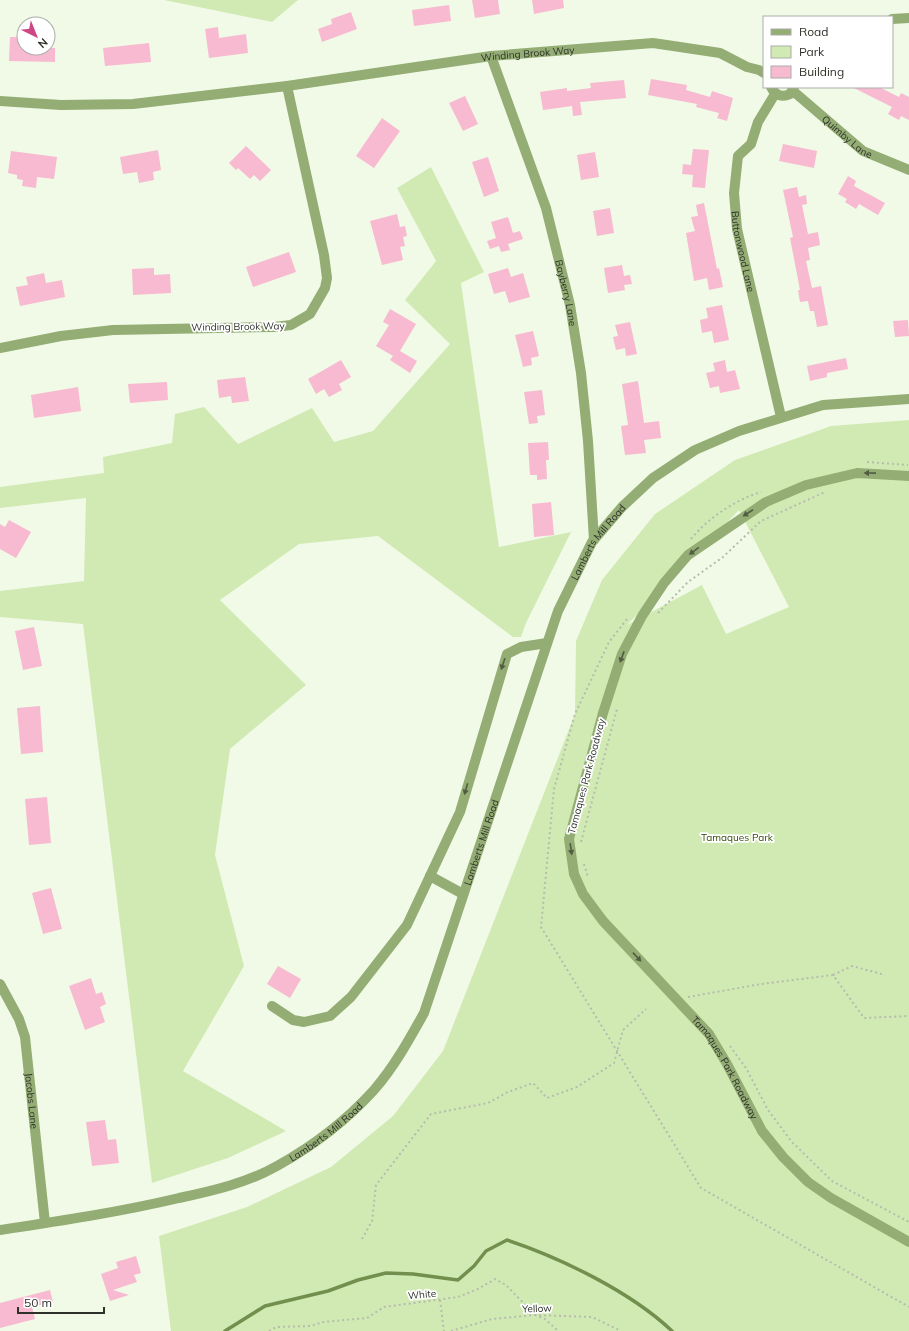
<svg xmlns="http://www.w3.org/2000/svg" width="909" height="1331" font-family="Mulish,sans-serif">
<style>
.green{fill:#d1eab4;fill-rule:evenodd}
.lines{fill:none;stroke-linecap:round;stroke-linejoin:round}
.stream{stroke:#738f4e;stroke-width:3.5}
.building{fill:#f7bad0}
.path{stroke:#b5bcac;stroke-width:2;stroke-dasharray:2 3;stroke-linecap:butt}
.minor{stroke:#93ad74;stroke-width:10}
.oneway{fill:#515c43}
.labels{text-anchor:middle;stroke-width:3.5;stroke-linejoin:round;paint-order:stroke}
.street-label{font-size:10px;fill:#2d3129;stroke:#fff}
.park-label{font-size:10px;fill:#304703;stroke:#fff}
</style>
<rect width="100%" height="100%" fill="#f1fae7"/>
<path class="green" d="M164,0h134l-26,22z
M431,167l53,105 -23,11 38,264 72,-15 -45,91 -5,14h-8l-135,-101 -79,8 -79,56 86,85 -76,64 -15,106 29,111 -61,105 103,60 -58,27 -76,25 -69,-559 -83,-7v-26l84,-10 2,-83 -86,10v-21l104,-14 -1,-16 69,-14 3,-29 29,-7 34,37 74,-36 22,34 39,-11 77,-87 -45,-44 31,-39 -39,-73z
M909,420v911h-738l-12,-95 88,-29 84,-40 62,-51 50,-65 132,-337 1,-73 26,-61 53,-66 80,-54 96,-34zM739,510l50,97 -63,27 -24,-49 -75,40z"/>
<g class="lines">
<path class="stream" d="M225,1331l40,-25 63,-15 30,-11 28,-7 27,1 45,6 16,-14 12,-15 21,-11c54,18 124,52 165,91"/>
</g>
<path class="building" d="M472,0h26l2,14 -25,4z
M532,0h31l1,8 -30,6z
M449,5l2,16 -37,5 -2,-16z
M351,12l6,17 -35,13 -4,-13 14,-5 -1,-5z
M218,27l1,11 27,-4 2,19 -39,5 -4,-29z
M10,37h14v11h31v14l-46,-1z
M149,43l2,19 -46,4 -2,-18z
M651,79l36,6 -1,5 24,7 2,-6 21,7 -6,23 -10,-3 2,-5 -23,-6 1,-3 -49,-9z
M624,80l2,18 -46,4 2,13 -9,1 -1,-10 -29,4 -3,-18 27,-4v3l24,-3 -1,-5z
M852,87h27l20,10 2,-4 8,4v23l-8,-4 -2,4 -11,-6 4,-7z
M465,96l13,28 -15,7 -14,-28z
M382,118l18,13 -26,37 -18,-12z
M783,144l34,7 -3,17 -35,-7z
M246,146l25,24 -11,11 -6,-6 -4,4 -12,-11 -2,2 -7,-7z
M693,149l16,1 -4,38 -13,-1 1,-12 -11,-1 1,-10 8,1z
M158,150l3,20 -8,2 1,8 -15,3 -2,-11 -14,2 -3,-17z
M11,151l46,6 -3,22 -17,-2 -1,11 -14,-2 1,-6 -6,-1v-4l-9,-2z
M595,152l4,25 -18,3 -4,-25z
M488,157l11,34 -15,6 -12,-35z
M848,176l8,5 -2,5 31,17 -7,12 -19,-11 -3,5 -11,-7 2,-3 -9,-5z
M797,187l2,10 7,-2 1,9 -5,1 6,29 10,-2 2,13 -12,3 2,12 -4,1 6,27 9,-2 7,39 -11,2 -3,-16h-4l-2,-10 -8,1 -2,-12h2l-10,-52 3,-1 -10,-47z
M704,203l13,66 2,-1 4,19 -14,3 -2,-12 -13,3 -8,-48 9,-2 -4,-14 7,-1 -2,-11z
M610,208l4,25 -17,3 -4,-25z
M397,214l3,13 5,-1 2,10 -4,1 2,9 -5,1 3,13 -21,5 -12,-44z
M508,217l5,16 7,-2 3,8 -15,5 2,6 -9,2 -2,-6 -9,3 -3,-8 9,-3 -5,-16z
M289,252l7,20 -43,15 -7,-20z
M622,265l2,11 6,-1 2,9 -8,1 1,5 -17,3 -4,-25z
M154,268v7l16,-1 1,19 -38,2 -1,-26z
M508,268l3,9 12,-4 7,24 -21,6 -4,-12 -11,3 -6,-20z
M44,273l2,10 16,-3 3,17 -45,9 -4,-19 12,-2 -2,-8z
M722,305l7,35 -15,3 -2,-12 -10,2 -2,-13 8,-2 -2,-10z
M390,309l26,15 -16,27 17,10 -7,12 -20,-13 3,-4 -17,-10 13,-21 -6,-3z
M908,320l1,16 -14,1 -2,-16z
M630,322l7,32 -11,2 -1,-8 -9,2 -3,-13 5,-1 -3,-11z
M533,331l6,25 -8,2 1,7 -9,2 -8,-32z
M846,358l2,11 -21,4v4l-17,4 -3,-15z
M341,360l10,17 -12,7 3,6 -13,7 -5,-8 -8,5 -8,-15z
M725,360l2,12 8,-2 5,19 -20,4 -1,-7 -9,2 -4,-15 9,-2 -2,-8z
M245,377l4,24 -17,2 -1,-7 -12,2 -2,-18z
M638,381l6,42 15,-2 2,17 -17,2 2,13 -21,2 -4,-29 7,-1 -6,-41z
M167,382l1,18 -38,3 -2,-19z
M78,387l3,24 -47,7 -3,-23z
M542,390l3,25 -8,1 1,7 -9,1 -5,-32z
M548,442l1,18h-3l1,19 -10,1v-5h-7l-2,-32z
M551,502l3,33 -20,2 -2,-33z
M9,520l22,12 -15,26 -16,-9v-25l5,3z
M34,627l8,39 -19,4 -8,-39z
M40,706l3,46 -22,2 -4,-46z
M47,797l4,46 -22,2 -4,-46z
M51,888l11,41 -19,5 -11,-41z
M278,966l23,13 -11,19 -23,-14z
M91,978l5,16 6,-2 4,12 -6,3 5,15 -20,8 -16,-44z
M105,1120l3,20 8,-1 3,24 -27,3 -6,-44z
M136,1256l5,17 -7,2 3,7 -24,8 16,5 -19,6 -9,-27 17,-6 -2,-6z
M50,1290l3,12 -21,5 3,12 -35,9v-25z"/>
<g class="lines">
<path class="path" d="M867,462l41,3
M691,539c17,-21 44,-39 70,-47
M658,613l30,-31 35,-25 38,-36 64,-29
M627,619l-18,23 -34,72 -21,75 -13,138 160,261 208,119
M581,842l36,-133
M584,864l4,13
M833,975l19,-9 33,9
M688,997l73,-13 72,-9 31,43 45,-2
M730,1046l16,22 22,42 24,32 40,39 77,41
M362,1239l10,-18 4,-36 55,-71 57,-11 20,-11 25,-9 14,15 30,-11 37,-24 9,-33 23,-21
M440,1300l4,31
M269,1331l7,-4 35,-1 12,-4 44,-4 17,-11 74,-10 20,-8 17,-10 11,6 29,30 10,4 13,12
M451,1331l41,-12 43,-4 57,2 29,14"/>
<g class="minor">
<path d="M892,19l17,-1"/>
<path id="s1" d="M491,56l55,152 24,97 11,68 7,68 6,99"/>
<path id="s2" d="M287,86l204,-30 162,-13 67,10 27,14 12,3 5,3"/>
<path d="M771,87c4,8 11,11 19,7l4,-7"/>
<path id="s3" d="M793,91l70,60 46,19"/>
<path id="s4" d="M775,94l-17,28 -7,22 -13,12 -4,37 3,36 44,188"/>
<path d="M0,101l61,4 72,-1 154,-18 37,169 3,23 -2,10 -15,26 -19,11 -17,2 -161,3 -52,6 -61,12"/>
<path id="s5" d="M909,476l-52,-3 -51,12 -40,17 -78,53 -24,28 -22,33 -20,38 -19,59 -34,126 5,35 9,20 20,27 106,113 18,30 35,67 21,26 25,25 23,16 78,44"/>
<path d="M430,876l33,18"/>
<path id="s6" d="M0,984l19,35 6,18 20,186"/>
<path d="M272,1006l21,14 11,2 26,-6 21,-19 56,-72 53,-113 47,-158 14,-7 26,-4"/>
<path id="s7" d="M0,1230c60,-9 120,-18 179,-32 33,-7 68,-15 98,-32 36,-20 69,-45 97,-76 20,-23 35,-50 50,-77l134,-402 34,-69 30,-35 31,-29 42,-28 44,-19 84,-26 86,-6"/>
</g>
</g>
<defs><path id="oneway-solid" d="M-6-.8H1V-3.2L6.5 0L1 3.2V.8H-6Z"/></defs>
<g class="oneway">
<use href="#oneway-solid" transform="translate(870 473) rotate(-179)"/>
<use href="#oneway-solid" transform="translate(748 513) rotate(147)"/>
<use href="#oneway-solid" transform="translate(694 551) rotate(144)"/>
<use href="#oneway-solid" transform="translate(622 657) rotate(110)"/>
<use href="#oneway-solid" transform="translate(503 664) rotate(109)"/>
<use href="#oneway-solid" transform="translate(466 789) rotate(106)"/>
<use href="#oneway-solid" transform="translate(571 849) rotate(82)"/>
<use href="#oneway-solid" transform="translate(637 957) rotate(47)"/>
</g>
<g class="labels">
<g class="street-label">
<text dy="4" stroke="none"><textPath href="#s2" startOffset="243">Winding Brook Way</textPath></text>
<text dy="4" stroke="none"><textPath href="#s3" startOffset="71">Quimby Lane</textPath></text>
<text dy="4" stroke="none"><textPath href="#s4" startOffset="170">Buttonwood Lane</textPath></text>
<text dy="4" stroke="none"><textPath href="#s1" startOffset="249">Bayberry Lane</textPath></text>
<text transform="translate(238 326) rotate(-1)" y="4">Winding Brook Way</text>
<text dy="4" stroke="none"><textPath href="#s7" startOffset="1005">Lamberts Mill Road</textPath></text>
<text transform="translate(586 776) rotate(-75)" y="4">Tamaques Park Roadway</text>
<text dy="4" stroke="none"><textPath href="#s7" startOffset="681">Lamberts Mill Road</textPath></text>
<text dy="4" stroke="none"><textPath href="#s5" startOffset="837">Tamaques Park Roadway</textPath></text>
<text dy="4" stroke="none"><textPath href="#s6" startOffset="123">Jacobs Lane</textPath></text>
<text dy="4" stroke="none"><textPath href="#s7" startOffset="345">Lamberts Mill Road</textPath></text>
<text transform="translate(422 1294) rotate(-5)" y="4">White</text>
<text transform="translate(537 1308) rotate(-2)" y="4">Yellow</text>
</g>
<g class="park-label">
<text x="737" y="841">Tamaques Park</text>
</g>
</g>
<rect x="763" y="16" width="130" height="72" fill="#ffffff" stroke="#abada9"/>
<rect x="771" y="29" width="20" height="6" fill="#93ad74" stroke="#abada9"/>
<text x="799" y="36" font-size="12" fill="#2d3129">Road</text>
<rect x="771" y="46" width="20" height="12" fill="#d1eab4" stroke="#abada9"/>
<text x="799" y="56" font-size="12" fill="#2d3129">Park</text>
<rect x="771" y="66" width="20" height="12" fill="#f7bad0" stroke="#abada9"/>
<text x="799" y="76" font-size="12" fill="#2d3129">Building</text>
<g transform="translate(36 36) rotate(137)"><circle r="19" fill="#ffffff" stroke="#abada9"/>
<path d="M0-3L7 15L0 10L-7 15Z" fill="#ce4684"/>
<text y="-6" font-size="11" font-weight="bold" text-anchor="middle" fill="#2d3129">N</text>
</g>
<path d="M18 1307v6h86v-6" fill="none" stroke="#2d3129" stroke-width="2"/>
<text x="24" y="1307" font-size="12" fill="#2d3129" stroke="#ffffff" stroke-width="3" paint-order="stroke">50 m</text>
</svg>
